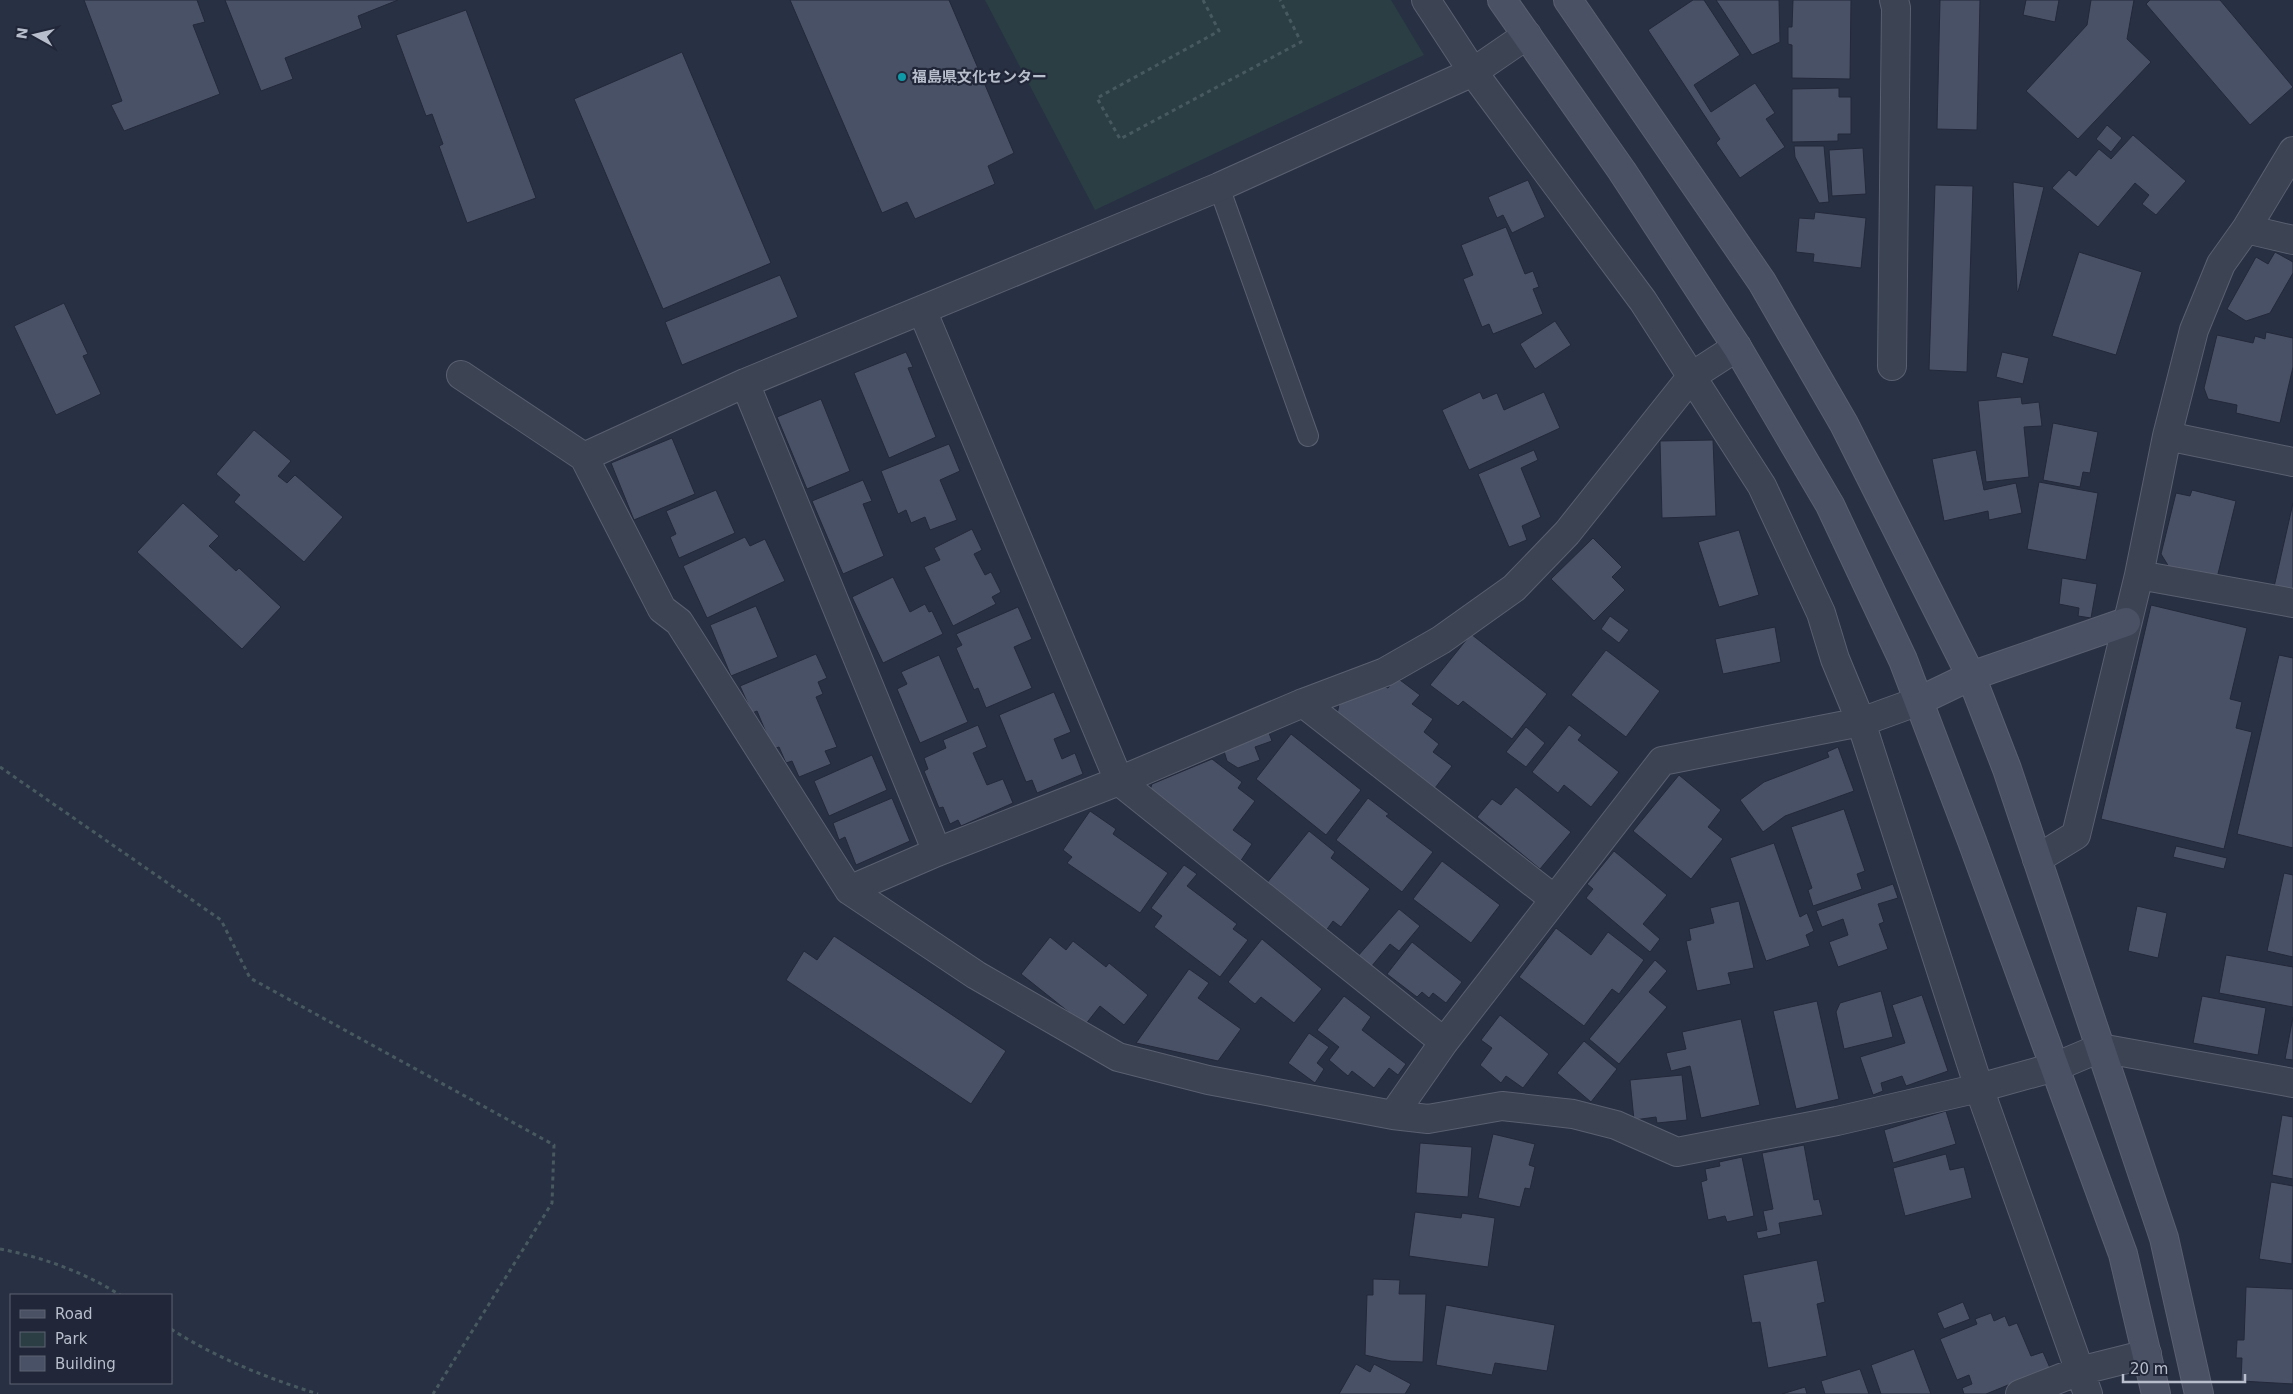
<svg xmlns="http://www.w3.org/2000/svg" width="2293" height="1394" font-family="'DejaVu Sans','Noto Sans JP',sans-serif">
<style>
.green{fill:#2a3e44}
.building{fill:#495167;stroke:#23293a}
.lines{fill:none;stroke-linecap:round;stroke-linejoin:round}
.lane-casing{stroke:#5a6070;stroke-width:22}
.street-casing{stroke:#5a6070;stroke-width:30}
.secondary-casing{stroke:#5a6070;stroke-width:30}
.path{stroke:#485a60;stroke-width:3;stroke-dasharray:4 4;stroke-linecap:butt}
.lane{stroke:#3c4353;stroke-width:20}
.street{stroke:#3c4353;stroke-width:28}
.secondary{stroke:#4a5165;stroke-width:28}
.culture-dot{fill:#0f9aa8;stroke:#212738;stroke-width:2}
.labels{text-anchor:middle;stroke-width:4.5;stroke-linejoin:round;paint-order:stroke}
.poi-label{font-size:15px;font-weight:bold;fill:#b9becc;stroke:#212738;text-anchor:start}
</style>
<rect width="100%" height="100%" fill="#283043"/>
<path class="green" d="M985,0h406l33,55 -329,155z"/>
<path class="building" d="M84,0h113l8,22 -12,3 27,69 -96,37 -13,-26 11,-4z
M225,0h173l-40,16 4,12 -77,30 8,21 -32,12z
M790,0h159l65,153 -26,13 7,18 -80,35 -8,-17 -25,11z
M1693,0h11l36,55 -46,30 17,27 44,-29 20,30 -9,6 19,28 -45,31 -24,-35 4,-4 -72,-109z
M1716,0h63l1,42 -28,13z
M1793,0h58l-1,79 -58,-1v-33l-4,-1v-17h4z
M1940,0h40l-3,130 -40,-1z
M2026,0h33l-4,22 -32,-7z
M2091,0h43l-7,39 24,23 -73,77 -52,-48 61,-66z
M2150,0h70l73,87 -43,38 -104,-121z
M466,10l70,188 -69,25 -28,-77 4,-2 -11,-30 -6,2 -30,-81z
M682,52l89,211 -108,46 -89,-210z
M1839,88v9h12v37h-13v7l-46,1v-53z
M2107,125l15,13 -11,14 -15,-13z
M2133,135l53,46 -30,34 -14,-11 7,-9 -14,-12 -37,44 -46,-39 17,-18 7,6 23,-27 12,10z
M1794,146h30l5,56 -10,1 -24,-46z
M1863,148l3,46 -34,2 -3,-46z
M1528,180l17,37 -33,16 -9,-18 -6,3 -9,-21z
M2013,182l31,5 -26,105 -1,-1z
M1935,185l38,1 -6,186 -38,-2z
M1815,212l51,6 -5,50 -48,-6 1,-8 -18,-2 3,-34 15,1z
M1506,227l19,47 8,-3 6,16 -6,2 10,25 -50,20 -4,-10 -7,3 -19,-48 10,-4 -12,-30z
M2079,252l63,20 -26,83 -64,-19z
M2275,252l18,10v11l-23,40 -24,8 -19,-12 29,-52 12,7z
M780,275l18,42 -116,48 -17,-43z
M64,303l24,51 -5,2 18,38 -45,21 -42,-89z
M1555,321l16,24 -36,24 -15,-25z
M2266,332l27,6v29l-13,56 -44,-10 1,-8 -29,-6 -4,-11 13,-53 36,8 2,-7 10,3z
M906,352l7,15 -5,1 28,69 -47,21 -35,-85z
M2002,352l27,6 -6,26 -27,-7z
M1480,392l3,7 14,-6 7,17 40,-18 16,36 -91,42 -27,-60z
M2021,397l1,7 17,-2 3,24 -18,1 5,50 -43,5 -8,-81z
M821,399l29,72 -43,18 -30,-72z
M2053,423l45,9 -8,41 -7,-1 -3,15 -37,-7z
M254,430l37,31 -13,15 9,7 8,-8 48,42 -39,45 -70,-60 6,-7 -24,-21z
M672,438l23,56 -61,26 -23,-57z
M1713,440l3,76 -54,2 -2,-77z
M949,444l11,27 -20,9 17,40 -27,10 -5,-13 -14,6 -5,-13 -8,4 -17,-43z
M1534,450l4,10 -17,8 20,49 -19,9 5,14 -18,7 -31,-73z
M1976,450l8,40 32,-7 6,30 -33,7 -1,-9 -44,10 -12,-62z
M863,480l9,21 -9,3 21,52 -41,18 -31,-73z
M2039,482l59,11 -12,67 -59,-11z
M716,490l19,43 -56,25 -9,-21 6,-3 -10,-23z
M2192,490l44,11 -19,77 -48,-11 -8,-13 15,-61 14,3z
M183,503l36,33 -10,10 27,25 3,-3 42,39 -39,42 -105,-97z
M2293,503v88l-19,-4z
M972,529l10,21 -8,4 11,21 6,-3 10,20 -9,5 4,7 -43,22 -29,-59 16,-7 -6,-12z
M1739,530l20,65 -40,12 -21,-65z
M745,537l5,9 15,-7 20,42 -78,37 -24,-52z
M1593,538l29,29 -10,10 13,13 -31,31 -43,-42z
M893,577l17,35 15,-8 4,8 3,-1 11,23 -60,29 -31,-66z
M2062,578l35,6 -6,34 -13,-2 1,-8 -20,-4z
M2151,605l96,23 -17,71 12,3 -6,26 16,4 -28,117 -123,-30z
M756,606l22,51 -47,19 -21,-51z
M1018,607l14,32 -18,8 18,41 -46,20 -8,-20 -4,2 -18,-42 6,-3 -6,-11z
M1610,616l19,14 -10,13 -18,-14z
M1775,627l6,35 -58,12 -8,-35z
M1471,634l76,60 -35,45 -49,-38 -5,5 -28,-21z
M1606,650l54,41 -34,46 -55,-42z
M816,654l11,24 -9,4 5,12 -7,3 21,50 -12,4 6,13 -32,13 -7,-16 -6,2 -7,-16 -6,2 -16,-38 -5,2 -12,-27z
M939,655l29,67 -48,21 -23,-54 10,-5 -6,-12z
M2279,655l14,3v190l-56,-14z
M1396,677l24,18 -8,9 21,15 -9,13 15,12 -6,8 19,14 -17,22 -98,-73 2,-11 44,-18 5,2z
M1054,692l17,40 -17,7 8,20 13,-6 8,21 -46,19 -5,-13 -6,2 -27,-67z
M978,725l9,22 -14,6 14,32 16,-6 10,24 -52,23 -3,-6 -8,4 -7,-17 -4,1 -15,-37 4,-2 -4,-11 22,-10 -3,-8z
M1569,725l13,10 -4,5 41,32 -28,35 -27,-22 -6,8 -26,-21z
M1526,727l19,16 -19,24 -20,-15z
M1269,733l3,8 -17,6 5,13 -22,8 -11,-7 -3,-10z
M1291,734l70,56 -35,45 -70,-56z
M1838,747l16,44 -69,25 -22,16 -23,-32 24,-18 65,-25 -2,-5z
M872,755l15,35 -58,26 -15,-35z
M1212,759l30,23 -4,6 17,13 -22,29 19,14 -12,18 -91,-69 3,-9z
M1679,775l42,35 -13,17 15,12 -32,40 -58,-48z
M1516,787l55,45 -31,37 -63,-52 15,-18 9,6z
M892,798l18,43 -54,24 -11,-28 -6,3 -6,-17z
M1368,798l21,16 -3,2 47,36 -31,40 -66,-52z
M1844,809l21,62 -8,3 5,15 -49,17 -5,-16 4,-2 -21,-61z
M1090,811l26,18 -3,5 55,39 -28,40 -73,-50 5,-6 -9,-7z
M1309,831l26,21 -4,6 39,31 -29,38 -8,-6 -8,11 -59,-48z
M1774,843l26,74 7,-4 7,18 -8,4 4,11 -44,15 -36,-103z
M2176,846l51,12 -3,11 -51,-12z
M1614,851l53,44 -24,29 17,15 -10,13 -64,-54 7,-9 -6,-5z
M1442,861l58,44 -29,38 -58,-44z
M1184,865l13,9 -10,12 50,38 -4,5 15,11 -28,37 -66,-50 8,-11 -11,-8z
M2284,873l9,2v82l-26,-6z
M1893,884l5,14 -20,6 6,18 -5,2 9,25 -50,18 -9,-25 19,-7 -5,-16 -21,8 -6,-16z
M1739,901l15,67 -26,5 3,11 -34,7 -11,-50 5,-1 -2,-11 25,-6 -4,-15z
M2137,906l30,7 -9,45 -30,-7z
M1399,909l21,17 -21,25 -9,-7 -19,23 -14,-10z
M1556,928l35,27 17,-23 36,28 -25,34 -7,-5 -28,37 -65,-49z
M834,936l172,115 -35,53 -185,-124 18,-29 13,9z
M1050,937l16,13 7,-9 33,26 3,-4 39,32 -24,30 -24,-19 -15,19 -64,-51z
M1262,939l60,50 -28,34 -33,-26 -6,7 -27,-22z
M1412,942l50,40 -16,21 -13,-10 -4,5 -7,-6 -5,5 -30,-23z
M2226,955l67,12v40l-74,-14z
M1655,960l12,11 -18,21 18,15 -48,57 -30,-25z
M1189,969l20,14 -11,15 43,31 -23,32 -82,-18z
M1881,991l12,46 -49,12 -8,-37 4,-9z
M1922,995l26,76 -42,15 -4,-10 -21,7 2,8 -10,4 -13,-38 45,-14 -13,-38z
M1344,996l27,21 -9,13 44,34 -8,11 -9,-7 -15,20 -22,-17 -4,5 -19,-16 10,-13 -22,-17z
M2202,996l64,12 -8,47 -65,-12z
M1817,1001l22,98 -43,10 -23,-98z
M1500,1015l49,39 -26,34 -17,-12 -5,7 -21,-18 12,-17 -11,-8z
M2293,1017v43l-8,-1z
M1741,1019l19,86 -59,13 -11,-52 -19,5 -5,-18 20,-4 -4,-17z
M1309,1033l20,14 -12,16 7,6 -9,14 -27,-20z
M1584,1041l33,28 -26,33 -34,-29z
M1682,1075l5,45 -30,3 -1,-6 -22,3 -4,-40z
M1946,1111l10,33 -63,19 -9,-33z
M2282,1115l11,2v62l-21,-4z
M1493,1134l42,10 -6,21 6,2 -5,22 -5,-1 -5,19 -42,-9z
M1420,1143l52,4 -4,50 -52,-4z
M1804,1145l10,55 5,-1 4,16 -44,8 2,11 -23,5 -2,-7 11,-2 -4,-19 10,-2 -11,-56z
M1946,1154l4,16 14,-3 8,31 -67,18 -12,-48z
M1742,1157l12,59 -27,6 -2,-6 -17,4 -7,-38 6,-2 -2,-11 15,-3 -1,-4z
M2271,1182l22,4 -1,78 -33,-5z
M1415,1212l46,6 1,-5 33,5 -7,49 -79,-11z
M1817,1260l8,42 -8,2 10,52 -59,12 -8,-46 -8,1 -9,-48z
M1373,1279l27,1 -1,14h27l-3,68 -32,-1 -26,-6 2,-60h6z
M2246,1287l47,2v95l-52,-3 1,-23h-6l1,-18h7z
M1963,1302l7,17 -26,10 -7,-16z
M1446,1305l109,20 -8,46 -52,-8 -3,12 -56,-10z
M1991,1313l3,8 11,-5 4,10 8,-3 14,33 12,-4 7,16 -64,26h-22l-2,-6 10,-4 -3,-9 -12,5 -17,-41 37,-15 -2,-5z
M1914,1349l17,45h-50l-10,-29z
M1356,1364l14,8 4,-8 37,20 -6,10h-66z
M1860,1369l9,25h-44l-4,-13z
M1805,1387l2,7h-25z"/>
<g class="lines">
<defs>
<path id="lane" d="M1219,187l89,249"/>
<path id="street" d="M1426,0l47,72 170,229 119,185 59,127 14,46 26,63 118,366 109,306
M2246,229l47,11
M922,310l197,471 325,261
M1892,366l4,-358 -2,-8
M461,375l123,82 78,152 17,13 170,268 127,85 142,82 90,23 185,35 35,4 74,-13 71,8 43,11 61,27 160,-31 142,-33 76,-21 45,-19 193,35
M745,383l192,469
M2167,436l126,26
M584,457l161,-74 474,-196 254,-115 54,-37
M2139,575l154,28
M1303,703l251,196
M2037,859l39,-24 63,-260 28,-139 27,-106 27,-66 25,-35 47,-78
M849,890l88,-38 182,-71 184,-78 82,-31 56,-32 73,-52 53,-55 125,-157 45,-29
M1393,1115l51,-73 218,-281 199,-39 58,-21
M2020,1394l59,-23 68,-17"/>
<path id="secondary" d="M1502,0l120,171 115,176 93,158 73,155 69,181 151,413 33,140
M1568,0l194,282 82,142 127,252 36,93 157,469 35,156
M1919,701l52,-25 155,-54"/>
</defs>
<use href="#lane" class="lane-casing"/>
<use href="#street" class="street-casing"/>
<use href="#secondary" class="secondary-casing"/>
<path class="path" d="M1203,0l16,31 -122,67 23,41 181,-97 -21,-42
M0,767l221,153 29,58 304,167 -2,58 -119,191
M0,1249c42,8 84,23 120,46
M171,1329c45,29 96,49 147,65"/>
<use href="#lane" class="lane"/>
<use href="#street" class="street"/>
<use href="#secondary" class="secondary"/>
</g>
<circle class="culture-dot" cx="902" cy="77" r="5"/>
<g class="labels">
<g class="poi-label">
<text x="912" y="82">福島県文化センター</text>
</g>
</g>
<rect x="10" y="1294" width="162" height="90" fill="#212738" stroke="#5e6373"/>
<rect x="20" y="1310" width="25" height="8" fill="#4a5165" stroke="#5e6373"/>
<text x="55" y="1319" font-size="15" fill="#b9becc">Road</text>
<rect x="20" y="1332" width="25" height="15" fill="#2a3e44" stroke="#5e6373"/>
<text x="55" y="1344" font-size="15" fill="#b9becc">Park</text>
<rect x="20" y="1356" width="25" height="15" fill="#495167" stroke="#5e6373"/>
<text x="55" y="1369" font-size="15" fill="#b9becc">Building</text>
<g transform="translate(35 35) rotate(278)" stroke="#212738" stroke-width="4" paint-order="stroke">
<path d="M0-4L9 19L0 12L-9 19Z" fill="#b9becc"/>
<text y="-8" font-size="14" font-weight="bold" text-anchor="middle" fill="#b9becc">N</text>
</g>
<path d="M2123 1374v8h122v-8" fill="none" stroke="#b9becc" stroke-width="2.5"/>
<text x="2130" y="1374" font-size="15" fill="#b9becc" stroke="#212738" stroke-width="4" paint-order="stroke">20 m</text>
</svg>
